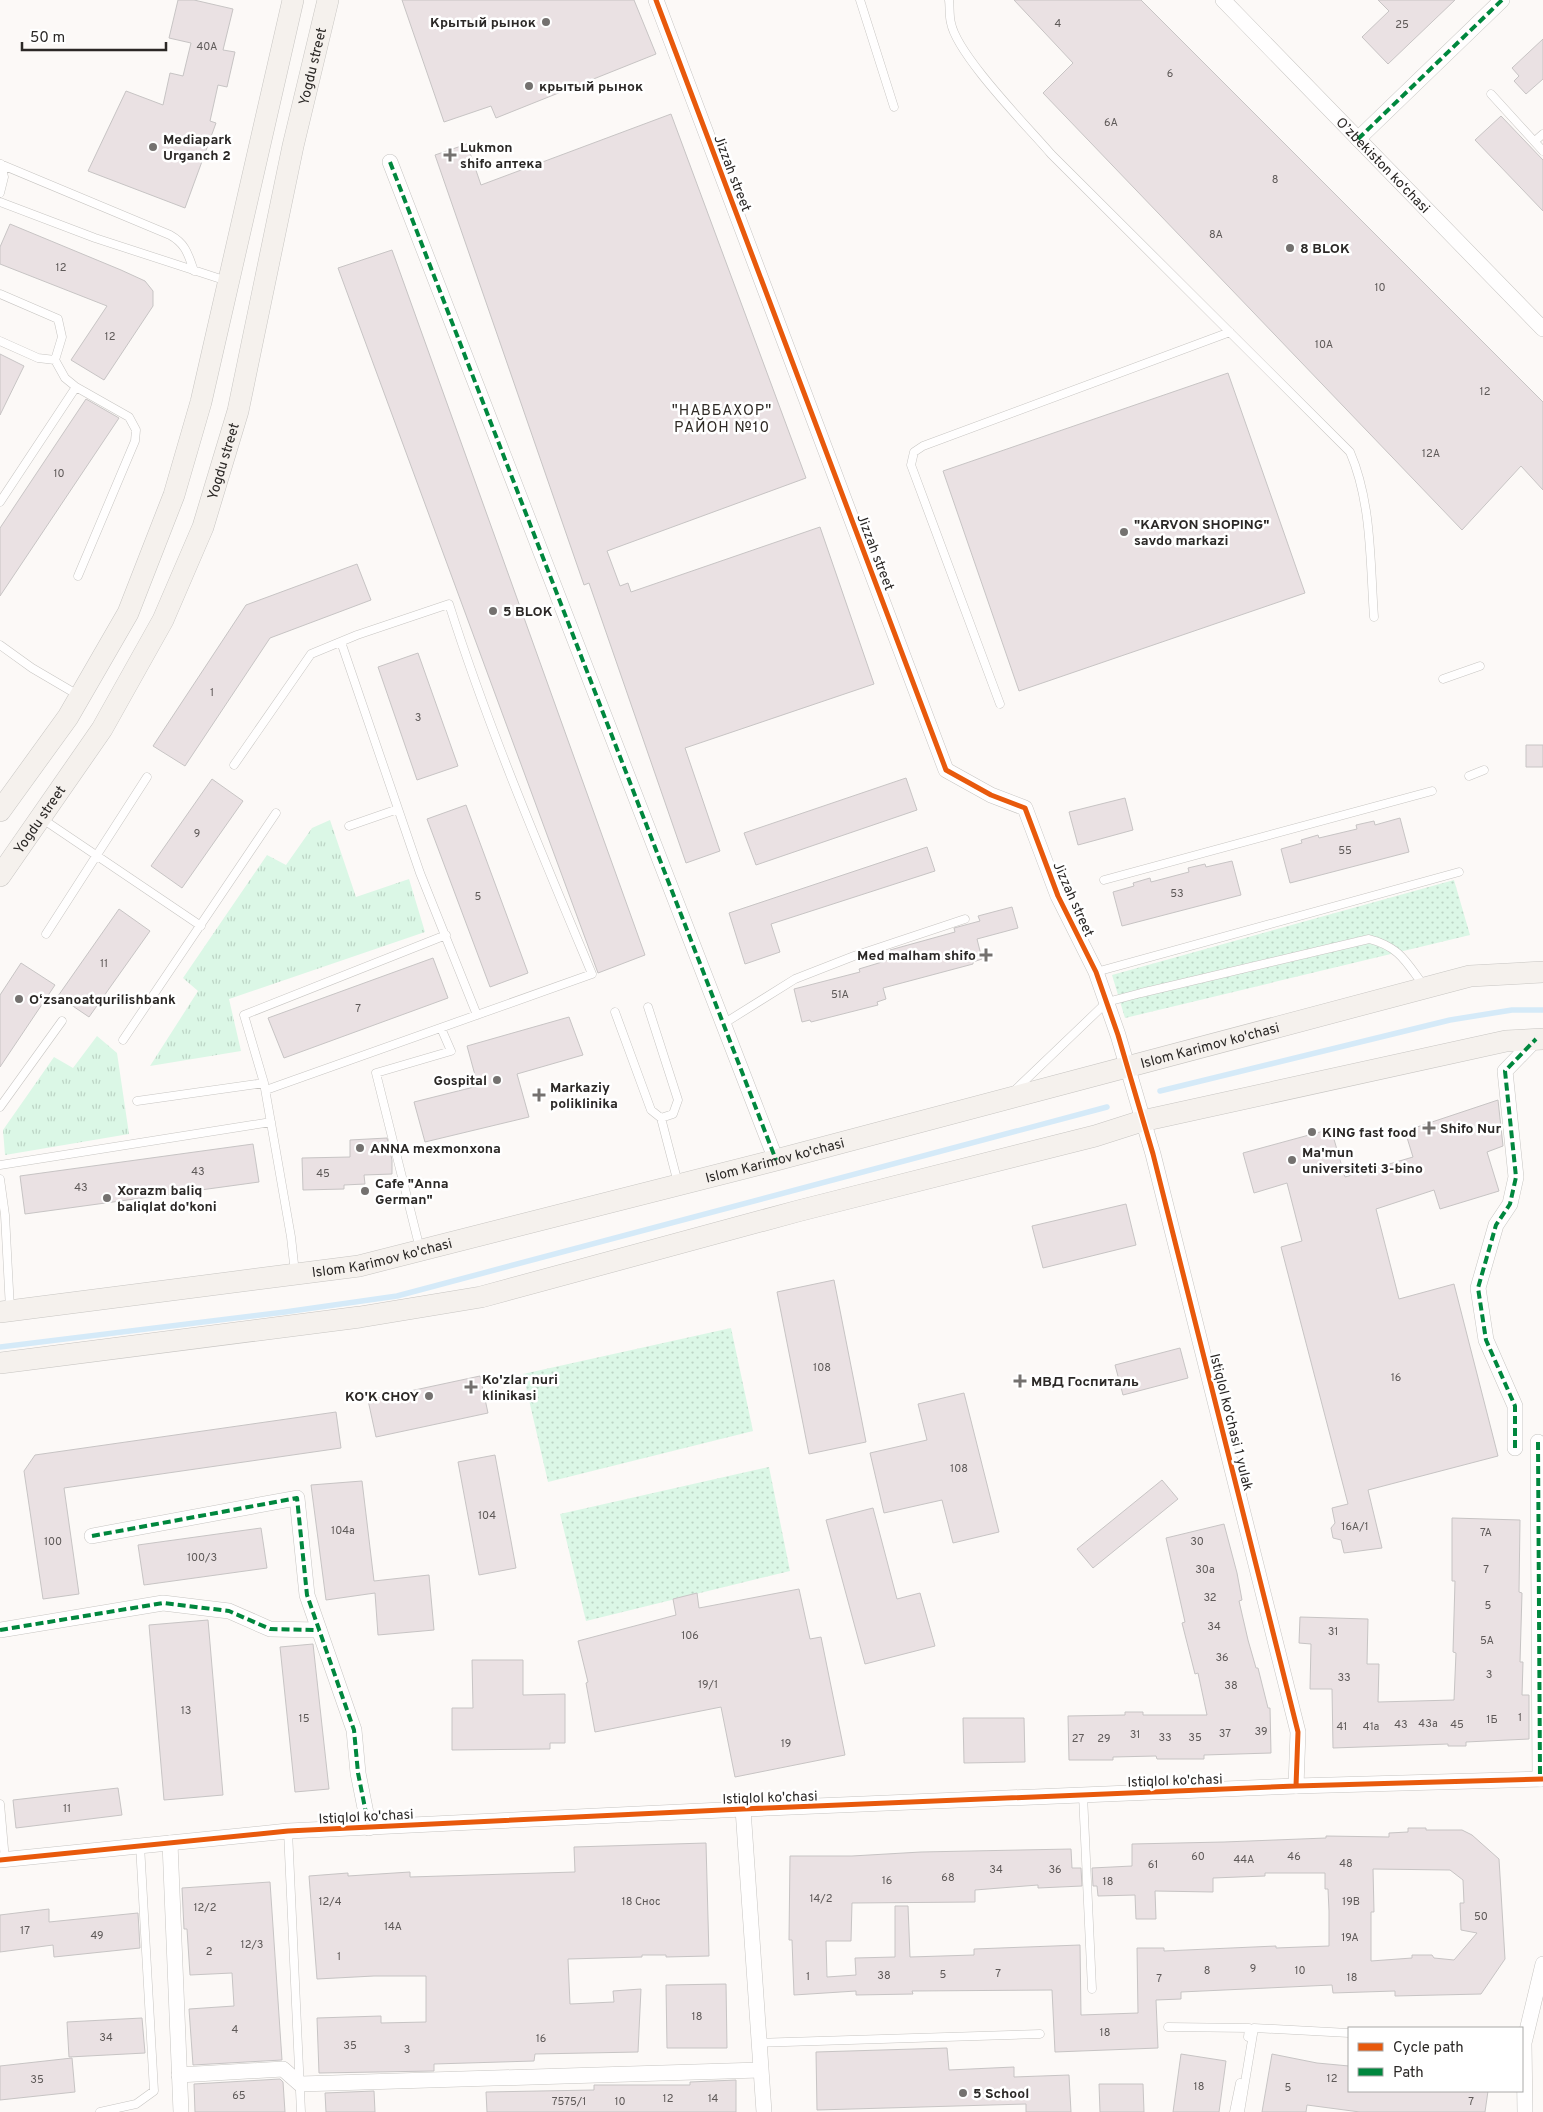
<svg xmlns="http://www.w3.org/2000/svg" width="1543" height="2112" font-family="Overpass,sans-serif">
<style>
.grass{fill:url(#grass-dots)}
.park{fill:url(#park-tufts)}
.lines{fill:none;stroke-linecap:round;stroke-linejoin:round}
.stream{stroke:#d5eaf8;stroke-width:5.5}
.building{fill:#eae1e3;stroke:#c7c4c4;fill-rule:evenodd}
.lane-casing{stroke:#c7c5c2;stroke-width:9}
.street-casing{stroke:#c7c5c2;stroke-width:16}
.secondary-casing{stroke:#c7c5c2;stroke-width:22}
.lane{stroke:#fffefe;stroke-width:8}
.street{stroke:#fffefe;stroke-width:15}
.secondary{stroke:#f5f1ed;stroke-width:21}
.quiet{stroke:#00873e;stroke-width:4;stroke-dasharray:8 4;stroke-linecap:butt}
.cycleway-casing{stroke:#fff;stroke-width:8}
.cycleway{stroke:#e8590c;stroke-width:5}
.poi-dot{fill:#74716f;stroke:#fff;stroke-width:2}
.labels{text-anchor:middle;stroke-width:5;stroke-linejoin:round;paint-order:stroke}
.number-label{font-size:11px;fill:#5e5958}
.poi-label{font-size:14px;font-weight:bold;fill:#2b2826;stroke:#fff;text-anchor:start}
.street-label{font-size:14px;fill:#2b2826;stroke:#fff}
.neighbourhood-label{font-size:15px;letter-spacing:1px;fill:#2f2a25;stroke:#fff}
</style>
<defs>
<pattern id="grass-dots" width="8" height="8" patternUnits="userSpaceOnUse" patternTransform="scale(1.25)"><rect width="8" height="8" fill="#dbf7e6"/><path d="M2 2h.1M6 6h.1" fill="none" stroke="#bcd4c5" stroke-width="1.8" stroke-linecap="round"/></pattern>
<pattern id="park-tufts" width="24" height="20" patternUnits="userSpaceOnUse" patternTransform="scale(1.25)"><rect width="24" height="20" fill="#dbf7e6"/><path d="M3 7l-1-3M5 7V3M7 7l1-3M15 17l-1-3M17 17v-4M19 17l1-3" fill="none" stroke="#bcd4c5"/></pattern>
</defs>
<rect width="100%" height="100%" fill="#fcf9f7"/>
<path class="grass" d="M1454,880l16,55 -345,83 -13,-43z
M731,1328l22,103 -205,51 -25,-108z
M769,1467l21,104 -204,50 -26,-107z"/>
<path class="park" d="M330,820l26,77 53,-18 16,53 -196,67 12,52 -91,15 48,-75 -15,-13 84,-123 19,10 26,-37z
M97,1036l20,17 12,81 -124,21 -2,-25 51,-73 19,11z"/>
<g class="lines">
<path class="stream" d="M1160,1091l290,-71 62,-10h31
M0,1347l285,-35 112,-16 710,-189"/>
</g>
<path class="building" d="M178,0h16l39,9 -10,41 12,2 -8,35 -9,-2 -8,36 6,2 -31,85 -97,-37 38,-80 37,14 7,-32 13,3 8,-33 -22,-5z
M402,0h232l22,54 -160,64 -5,-12 -47,16z
M1014,0h127l402,402v88l-22,-24 -59,64 -419,-437 30,-30z
M1378,0h77l-67,64 -26,-27 27,-26z
M1543,39v40l-17,15 -12,-13 5,-5 -7,-8z
M671,114l135,364 -199,73 13,35 8,-3 3,9 189,-65 54,157 -189,64 35,103 -34,12 -97,-280 -5,2 -149,-430 32,-11 14,41z
M1501,116l42,44v51l-68,-71z
M10,224l111,46 24,11 8,10v15l-49,74 -33,-20 36,-54 -107,-42v-17z
M392,250l253,705 -47,18 -260,-705z
M0,354l24,12 -24,49z
M1228,373l77,220 -286,98 -76,-220z
M86,399l33,19 -119,178v-68z
M357,564l14,36 -101,38 -85,128 -32,-20 93,-141z
M418,653l40,113 -41,14 -39,-113z
M1526,745h17v22h-17z
M906,778l11,32 -161,55 -12,-32z
M212,779l31,22 -61,87 -31,-22z
M1125,798l8,32 -55,15 -9,-33z
M466,805l62,168 -38,14 -63,-168z
M1400,818l9,34 -119,31 -9,-34 21,-6 -1,-3 17,-5 1,3 38,-9 -1,-4 18,-4 1,4z
M927,847l8,24 -164,53 9,28 -35,12 -16,-51z
M1232,861l9,34 -119,31 -9,-34 21,-6 -1,-3 17,-5 1,4 38,-10 -1,-4 17,-4 1,3z
M1012,907l6,21 -41,11 5,20 -9,3v2l-90,24 3,11 -9,3 1,3 -67,17 -1,-2 -8,2 -8,-33 66,-17 -1,-3 33,-10 -2,-9 65,-18 -1,-4 26,-7 -2,-5z
M119,909l31,22 -61,86 -31,-21z
M433,958l15,40 -164,60 -16,-40z
M21,963l34,22 -55,82v-72z
M569,1017l14,38 -66,19 12,43 -104,25 -11,-40 64,-16 -11,-40z
M1498,1100l5,46 -16,6 12,39 -59,18 -6,-19 -58,19 23,90 55,-15 44,172 -130,34 14,58 -38,5 -3,-13 -8,-2 -2,-10 4,-5 -3,-15 16,-4 -67,-257 21,-6 -15,-58 -33,10 -11,-40 88,-24 14,48 68,-20 -8,-26z
M387,1138l5,22v14l-28,1 1,9 -21,1v4l-41,1 -1,-32 48,-1v-17z
M253,1144l6,38 -234,32 -5,-38z
M1126,1204l10,41 -93,23 -11,-42z
M834,1280l32,162 -57,12 -32,-162z
M1180,1348l8,30 -65,17 -8,-30z
M480,1376l8,37 -112,24 -8,-37z
M964,1393l35,139 -46,11 -11,-43 -58,13 -14,-60 57,-13 -9,-36z
M336,1412l5,36 -277,40 15,106 -36,5 -19,-128 11,-16z
M495,1455l21,113 -37,7 -21,-113z
M1162,1480l16,19 -85,69 -16,-19z
M362,1481l12,100 55,-6 5,55 -56,5 -3,-42 -49,7 -15,-115z
M873,1508l24,91 23,-6 15,53 -70,18 -39,-144z
M1452,1518l68,2 -1,72 3,1 -2,69h3l-1,33h7v44l-63,3v4h-18v-2l-115,4 -1,-59h-22l1,-45 -12,-1 1,-26 68,2 -1,45h12l-1,38 76,-2 2,-47 -3,-1 2,-71h-3z
M1224,1524l13,49 5,27 -3,1 9,39 8,28h2l10,40h2l1,45 -67,2v4h-47l-1,-3 -43,1v3h-44l-1,-44 57,-1v-3h18v3h64l-9,-42 -3,1 -13,-51 3,-1 -19,-84z
M261,1528l6,40 -123,17 -6,-40z
M799,1589l11,50 11,-2 24,118 -110,22 -14,-70 -126,25 -9,-49 2,-1 -10,-41 98,-26 -3,-16 24,-6 2,15z
M208,1620l15,175 -59,5 -15,-175z
M313,1644l16,145 -34,3 -15,-145z
M472,1660h51v35l42,-1v49h-15v6l-98,1v-42h21z
M963,1718h61l1,44 -61,1z
M118,1788l4,27 -106,13 -3,-28z
M1408,1828h18v2h36l10,5 27,24 6,100 -24,35 -86,2v-5l-62,2 -1,-8 -151,7v7l-25,1 2,48 -103,4 -3,-62 -140,1 1,3 -57,1v-4l-62,4 -2,-55h-3l1,-84h62l69,-4 150,-3 1,19h9l1,18 -44,2v-3l-63,5v12l-123,1 -1,38h-25l1,36 29,-2 -1,-17 40,-1v-51h13l2,51 64,-2v-6l106,-4 1,70 57,-2 -1,-65h27v3l112,-5v2l53,-2v-35l-1,-22h-3v-16h-60v3l-52,2v14l-58,-1 1,28h-20l-1,-24 -37,1 -1,-10h-4l-1,-18 40,-2v-22l92,-2 102,-4v-2l63,1v-4l19,-1zM1373,1869l77,1 13,10 1,23h-4l1,27 16,3 -23,27 -20,-2 -2,-3h-20v3l-41,3v-49h3z
M706,1843l3,113 -43,1v-2h-24v2l-74,2 2,45 44,-2 -1,-11 28,-2 -3,63 -103,2 -1,7 -100,3v7l-115,2 -2,-55 64,-2v7l45,-1v-46h-52l-57,3 -8,-103 39,-3v3l62,-4v5l165,-5 -1,-25z
M270,1882l12,178 -89,5 -4,-56 45,-3 -2,-33 -42,2 -3,-46h-3l-2,-41z
M49,1909v13l89,-9 2,35 -86,9 -1,-12 -53,7v-37z
M726,1984l1,64h-60l-1,-63z
M142,2018l3,35 -76,4 -2,-35z
M947,2048l2,22 65,-3v10l55,-2 2,37h-45v-8l-209,6 -1,-58z
M1181,2054l45,7 -7,51h-46z
M1272,2054l45,9 32,3v25h139l-3,21h-125l-53,-7 -1,7h-44z
M72,2058l3,34 -75,8v-34z
M280,2079l3,3 2,30h-90l-1,-28z
M736,2080v32h-249l-1,-20 108,-2v-5h96v-3z
M1099,2084h44l1,28h-44z
M374,2091l1,21h-49l-1,-19z"/>
<g class="lines">
<defs>
<path id="lane" d="M860,0l34,107
M949,0c1,7 0,16 2,23 6,32 76,103 100,131l299,298c22,51 20,111 24,165
M1491,94l52,57
M1535,141l8,-7
M0,164l170,71c16,9 18,19 24,36
M0,193l4,-16 -3,-13
M0,202l95,36 132,43
M0,294l58,25 4,18 -7,23 10,18 11,9 -76,115
M0,341l38,17 17,2
M76,387l53,30 7,13 -1,11 -57,135
M341,642l79,231 57,142
M0,645l32,23 46,27
M1443,679l37,-13
M1000,704l-89,-239 3,-13 9,-6 307,-114
M234,765l77,-111 46,-19 92,-31c40,126 92,248 143,370l-326,116
M1469,776l15,-6
M41,818l160,108
M349,826l49,-17
M1104,880l328,-89
M46,934l101,-157
M1096,972l363,-100
M648,1007l30,93 -5,14 -12,4
M615,1012l36,98 10,8 17,65
M723,1024l72,-45 59,-23 111,-37
M123,1040l153,-227
M1014,1091l93,-89 34,-9 228,-54c31,8 37,23 55,47
M137,1101l127,-18
M0,1107l62,-86
M0,1165l271,-43
M0,1179l5,36 5,94
M420,1249l-44,-176 75,-22 -10,-23
M295,1273l-4,-36 -27,-154 -20,-68 202,-80
M1083,1795l9,194
M0,1804l5,56
M288,1831l13,281
M1168,2027l81,1 -1,9
M758,2043l282,-9
M100,2112l36,-8 18,-13 -14,-246
M1234,2112l6,-29
M1240,2112l14,-84 95,5"/>
<g id="street">
<path d="M656,0l290,770 45,25 34,13 33,88 38,76 22,63 35,119 145,578 -2,54"/>
<path id="s1" d="M1223,0l320,329"/>
<path d="M1358,139l144,-139"/>
<path d="M390,162l386,998"/>
<path d="M1538,1442l2,337"/>
<path d="M1515,1448v-42l-29,-66 -8,-52 18,-63 14,-21 6,-27 -11,-106 31,-32"/>
<path d="M92,1536l205,-38 10,97 47,135 4,43 11,55"/>
<path d="M0,1630l163,-27 66,8 41,18 49,1"/>
<path d="M743,1809l21,303"/>
<path d="M170,1843l11,269"/>
<path d="M0,1860l288,-29 455,-22 553,-23 247,-7"/>
<path d="M179,2075l104,-6 17,15 460,-14"/>
<path d="M1525,2112l-1,-69 19,-79"/>
</g>
<g id="secondary">
<path d="M0,811l68,-94 60,-104 46,-118 27,-93 92,-402"/>
<path id="s2" d="M0,876l102,-147 61,-109 40,-93 35,-116 55,-265 35,-146"/>
<path id="s3" d="M0,1312l359,-46 417,-106 694,-184 73,-4"/>
<path d="M0,1363l360,-46 121,-20 317,-86 297,-75 47,-15 364,-80 37,-2"/>
</g>
</defs>
<use href="#lane" class="lane-casing"/>
<use href="#street" class="street-casing"/>
<use href="#secondary" class="secondary-casing"/>
<use href="#lane" class="lane"/>
<use href="#street" class="street"/>
<use href="#secondary" class="secondary"/>
<path class="quiet" d="M1358,139l144,-139
M390,162l386,998
M1538,1442l2,337
M1515,1448v-42l-29,-66 -8,-52 18,-63 14,-21 6,-27 -11,-106 31,-32
M92,1536l205,-38 10,97 47,135 4,43 11,55
M0,1630l163,-27 66,8 41,18 49,1"/>
<defs>
<path id="cycleway" d="M656,0l290,770 45,25 34,13 33,88 38,76 22,63 35,119 145,578 -2,54
M0,1860l288,-29 455,-22 553,-23 247,-7"/>
</defs>
<use href="#cycleway" class="cycleway-casing"/>
<use href="#cycleway" class="cycleway"/>
</g>
<g class="poi-dot">
<circle cx="546" cy="22" r="5"/>
<circle cx="529" cy="86" r="5"/>
<circle cx="153" cy="147" r="5"/>
<path d="M447.5 147.5h5v5h5v5h-5v5h-5v-5h-5v-5h5z"/>
<circle cx="1290" cy="248" r="5"/>
<circle cx="1124" cy="532" r="5"/>
<circle cx="493" cy="611" r="5"/>
<path d="M983.5 947.5h5v5h5v5h-5v5h-5v-5h-5v-5h5z"/>
<circle cx="19" cy="999" r="5"/>
<circle cx="497" cy="1080" r="5"/>
<path d="M536.5 1087.5h5v5h5v5h-5v5h-5v-5h-5v-5h5z"/>
<path d="M1426.5 1120.5h5v5h5v5h-5v5h-5v-5h-5v-5h5z"/>
<circle cx="1312" cy="1132" r="5"/>
<circle cx="360" cy="1148" r="5"/>
<circle cx="1292" cy="1160" r="5"/>
<circle cx="365" cy="1191" r="5"/>
<circle cx="107" cy="1198" r="5"/>
<path d="M1017.5 1373.5h5v5h5v5h-5v5h-5v-5h-5v-5h5z"/>
<path d="M468.5 1379.5h5v5h5v5h-5v5h-5v-5h-5v-5h5z"/>
<circle cx="429" cy="1396" r="5"/>
<circle cx="963" cy="2093" r="5"/>
</g>
<g class="labels">
<g class="number-label">
<text x="1058" y="27">4</text>
<text x="1402" y="28">25</text>
<text x="207" y="50">40A</text>
<text x="1170" y="77">6</text>
<text x="1111" y="126">6A</text>
<text x="1275" y="183">8</text>
<text x="1216" y="238">8A</text>
<text x="61" y="271">12</text>
<text x="1380" y="291">10</text>
<text x="110" y="340">12</text>
<text x="1324" y="348">10A</text>
<text x="1485" y="395">12</text>
<text x="1431" y="457">12A</text>
<text x="59" y="477">10</text>
<text x="212" y="696">1</text>
<text x="418" y="721">3</text>
<text x="197" y="837">9</text>
<text x="1345" y="854">55</text>
<text x="1177" y="897">53</text>
<text x="478" y="900">5</text>
<text x="104" y="967">11</text>
<text x="840" y="998">51A</text>
<text x="358" y="1012">7</text>
<text x="198" y="1175">43</text>
<text x="323" y="1177">45</text>
<text x="81" y="1191">43</text>
<text x="822" y="1371">108</text>
<text x="1396" y="1381">16</text>
<text x="959" y="1472">108</text>
<text x="487" y="1519">104</text>
<text x="1355" y="1530">16A/1</text>
<text x="343" y="1534">104a</text>
<text x="1486" y="1536">7A</text>
<text x="53" y="1545">100</text>
<text x="1197" y="1545">30</text>
<text x="202" y="1561">100/3</text>
<text x="1205" y="1573">30a</text>
<text x="1486" y="1573">7</text>
<text x="1210" y="1601">32</text>
<text x="1488" y="1609">5</text>
<text x="1214" y="1630">34</text>
<text x="1333" y="1635">31</text>
<text x="690" y="1639">106</text>
<text x="1487" y="1644">5A</text>
<text x="1222" y="1661">36</text>
<text x="1489" y="1678">3</text>
<text x="1344" y="1681">33</text>
<text x="708" y="1688">19/1</text>
<text x="1231" y="1689">38</text>
<text x="186" y="1714">13</text>
<text x="1520" y="1721">1</text>
<text x="304" y="1722">15</text>
<text x="1492" y="1723">1Б</text>
<text x="1428" y="1727">43a</text>
<text x="1401" y="1728">43</text>
<text x="1457" y="1728">45</text>
<text x="1342" y="1730">41</text>
<text x="1371" y="1730">41a</text>
<text x="1261" y="1735">39</text>
<text x="1225" y="1737">37</text>
<text x="1135" y="1738">31</text>
<text x="1165" y="1741">33</text>
<text x="1195" y="1741">35</text>
<text x="1078" y="1742">27</text>
<text x="1104" y="1742">29</text>
<text x="786" y="1747">19</text>
<text x="67" y="1812">11</text>
<text x="1198" y="1860">60</text>
<text x="1294" y="1860">46</text>
<text x="1244" y="1863">44А</text>
<text x="1346" y="1867">48</text>
<text x="1153" y="1868">61</text>
<text x="996" y="1873">34</text>
<text x="1055" y="1873">36</text>
<text x="948" y="1881">68</text>
<text x="887" y="1884">16</text>
<text x="1108" y="1885">18</text>
<text x="821" y="1902">14/2</text>
<text x="330" y="1905">12/4</text>
<text x="641" y="1905">18 Снос</text>
<text x="1351" y="1905">19B</text>
<text x="205" y="1911">12/2</text>
<text x="1481" y="1920">50</text>
<text x="393" y="1930">14А</text>
<text x="25" y="1934">17</text>
<text x="97" y="1939">49</text>
<text x="1350" y="1941">19A</text>
<text x="252" y="1948">12/3</text>
<text x="209" y="1955">2</text>
<text x="339" y="1960">1</text>
<text x="1253" y="1972">9</text>
<text x="1207" y="1974">8</text>
<text x="1300" y="1974">10</text>
<text x="998" y="1977">7</text>
<text x="943" y="1978">5</text>
<text x="884" y="1979">38</text>
<text x="808" y="1980">1</text>
<text x="1352" y="1981">18</text>
<text x="1159" y="1982">7</text>
<text x="697" y="2020">18</text>
<text x="235" y="2033">4</text>
<text x="1105" y="2036">18</text>
<text x="106" y="2041">34</text>
<text x="541" y="2042">16</text>
<text x="350" y="2049">35</text>
<text x="407" y="2053">3</text>
<text x="1332" y="2082">12</text>
<text x="37" y="2083">35</text>
<text x="1199" y="2090">18</text>
<text x="1288" y="2091">5</text>
<text x="239" y="2099">65</text>
<text x="668" y="2102">12</text>
<text x="713" y="2102">14</text>
<text x="569" y="2105">7575/1</text>
<text x="620" y="2105">10</text>
<text x="1471" y="2105">7</text>
</g>
<g class="poi-label">
<text x="536" y="27" text-anchor="end">Крытый рынок</text>
<text x="539" y="91">крытый рынок</text>
<text x="163" y="144">Mediapark<tspan x="163" dy="16">Urganch 2</tspan></text>
<text x="460" y="152">Lukmon<tspan x="460" dy="16">shifo аптека</tspan></text>
<text x="1300" y="253">8 BLOK</text>
<text x="1134" y="529">"KARVON SHOPING"<tspan x="1134" dy="16">savdo markazi</tspan></text>
<text x="503" y="616">5 BLOK</text>
<text x="976" y="960" text-anchor="end">Med malham shifo</text>
<text x="29" y="1004">Oʻzsanoatqurilishbank</text>
<text x="487" y="1085" text-anchor="end">Gospital</text>
<text x="550" y="1092">Markaziy<tspan x="550" dy="16">poliklinika</tspan></text>
<text x="1440" y="1133">Shifo Nur</text>
<text x="1322" y="1137">KING fast food</text>
<text x="370" y="1153">ANNA mexmonxona</text>
<text x="1302" y="1157">Ma'mun<tspan x="1302" dy="16">universiteti 3-bino</tspan></text>
<text x="375" y="1188">Cafe "Anna<tspan x="375" dy="16">German"</tspan></text>
<text x="117" y="1195">Xorazm baliq<tspan x="117" dy="16">baliqlat do'koni</tspan></text>
<text x="482" y="1384">Ko'zlar nuri<tspan x="482" dy="16">klinikasi</tspan></text>
<text x="1031" y="1386">МВД Госпиталь</text>
<text x="419" y="1401" text-anchor="end">KO'K CHOY</text>
<text x="973" y="2098">5 School</text>
</g>
<g class="street-label">
<text dy="5" stroke="none"><textPath href="#s2" startOffset="879">Yogdu street</textPath></text>
<text dy="5" stroke="none"><textPath href="#s1" startOffset="230">O’zbekiston ko‘chasi</textPath></text>
<text transform="translate(733 173) rotate(69)" y="5">Jizzah street</text>
<text dy="5" stroke="none"><textPath href="#s2" startOffset="474">Yogdu street</textPath></text>
<text transform="translate(876 552) rotate(69)" y="5">Jizzah street</text>
<text dy="5" stroke="none"><textPath href="#s2" startOffset="69">Yogdu street</textPath></text>
<text transform="translate(1074 899) rotate(66)" y="5">Jizzah street</text>
<text dy="5" stroke="none"><textPath href="#s3" startOffset="1241">Islom Karimov ko'chasi</textPath></text>
<text dy="5" stroke="none"><textPath href="#s3" startOffset="791">Islom Karimov ko'chasi</textPath></text>
<text dy="5" stroke="none"><textPath href="#s3" startOffset="386">Islom Karimov ko'chasi</textPath></text>
<text transform="translate(1232 1422) rotate(76)" y="5">Istiqlol ko'chasi 1 yulak</text>
<text transform="translate(1175 1780) rotate(-2)" y="5">Istiqlol ko'chasi</text>
<text transform="translate(770 1797) rotate(-2)" y="5">Istiqlol ko'chasi</text>
<text transform="translate(366 1816) rotate(-3)" y="5">Istiqlol ko'chasi</text>
</g>
<g class="neighbourhood-label">
<text x="722" y="415">"НАВБАХОР"<tspan x="722" dy="17">РАЙОН №10</tspan></text>
</g>
</g>
<rect x="1348" y="2027" width="175" height="65" fill="#ffffff" stroke="#aaa9a8"/>
<rect x="1358" y="2043" width="25" height="8" fill="#e8590c" stroke="#aaa9a8"/>
<text x="1393" y="2052" font-size="15" fill="#2b2826">Cycle path</text>
<rect x="1358" y="2068" width="25" height="8" fill="#00873e" stroke="#aaa9a8"/>
<text x="1393" y="2077" font-size="15" fill="#2b2826">Path</text>
<path d="M22 42v8h144v-8" fill="none" stroke="#2b2826" stroke-width="2.5"/>
<text x="30" y="42" font-size="15" fill="#2b2826" stroke="#ffffff" stroke-width="4" paint-order="stroke">50 m</text>
</svg>
